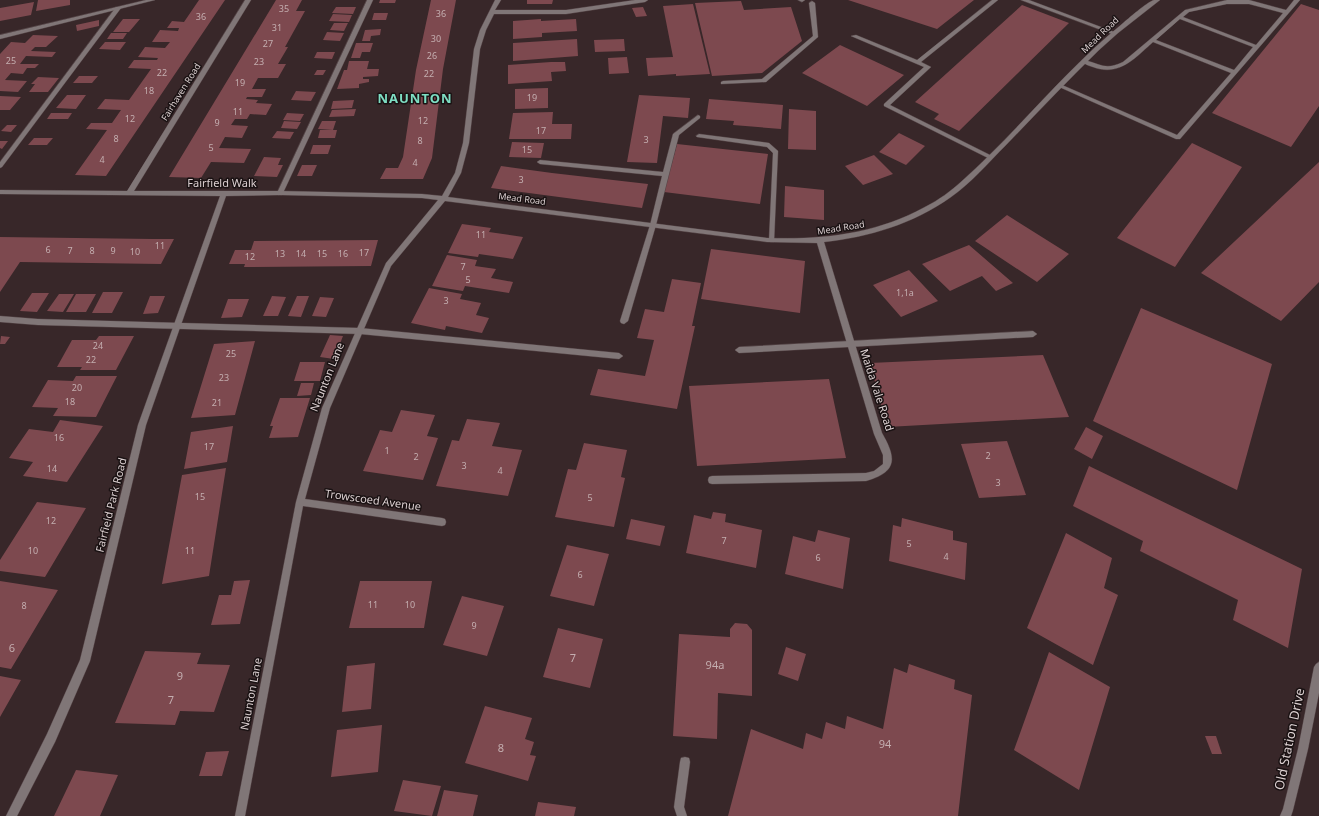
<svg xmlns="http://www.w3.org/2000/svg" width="1319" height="816" font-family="'Noto Sans',sans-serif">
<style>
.building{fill:#7d494f}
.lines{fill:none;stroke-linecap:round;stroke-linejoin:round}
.service-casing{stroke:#524244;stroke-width:1}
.minor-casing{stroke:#524244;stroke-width:1}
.service{fill:#807677;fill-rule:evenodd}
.minor{fill:#807677;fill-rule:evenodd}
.labels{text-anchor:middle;stroke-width:3;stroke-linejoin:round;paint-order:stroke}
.number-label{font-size:9px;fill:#c4aeb0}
.far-street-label{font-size:9px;fill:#dcd0d1;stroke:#1a1213}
.street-label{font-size:11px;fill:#dcd0d1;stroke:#1a1213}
.near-number-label{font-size:11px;fill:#c4aeb0}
.far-district-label{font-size:13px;font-weight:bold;letter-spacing:1px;fill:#7edec3;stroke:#1a1213}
.near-street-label{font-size:13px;fill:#dcd0d1;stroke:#1a1213}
</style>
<rect width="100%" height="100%" fill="#382729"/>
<path class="building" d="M38,0h32v5l-34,6z
M199,0h26l-119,176 -31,-1 32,-45 -21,-1 5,-6h21l9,-13 -24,-1 8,-10 24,1 22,-31 -23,-1 6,-8h23l1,-2 -20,-1 7,-10 20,1 5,-6h-18l8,-12 18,1 1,-3h-12l5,-7 12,1z
M276,0h26l-6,11h9l-20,36h3l-10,17h8l-8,14h-20l-6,11h14l-4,8h-15l-1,2 12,1 -2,3 16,1 -6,11 -16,-1 -3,5h-12l-4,6 17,1 -6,12 -17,-1 -6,11 32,1 -7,14 -33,-1 -10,16 -32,-1z
M380,0h16l-1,3h-16z
M431,0h25l-13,69 -11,89 -9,21h-43l6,-11h12l5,-11 13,-87z
M527,0h26l-1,4h-25z
M848,0h126l-37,29z
M741,1l3,9 47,-3 11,34 -40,32 -50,3 -17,-73z
M34,2l-3,13 -31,6v-13z
M693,4l17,70 -34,2v-2l-28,2 -2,-18 27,-1 -10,-51z
M1301,4l18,6v96l-28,41 -79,-34z
M1022,5l47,18 -110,108 -25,-12 5,-5 -24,-12z
M336,7h20l-3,7 -21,-1z
M643,7l4,9 -11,1 -4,-9z
M374,13h14l-2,7h-14z
M333,14l19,1 -3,7 -20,-1z
M123,19h17l-11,13h-16z
M541,19v2l35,-2 1,12 -35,2v4l-29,2v-18z
M99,20v6l-22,5 -1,-6z
M334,23h14l-4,8 -14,-1z
M381,29l-1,6 -9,1 -1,5h-8l3,-11z
M327,32l17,1 -4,8 -17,-1z
M111,33h16l-4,6h-16z
M33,35l25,1 -12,11h-11l-4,4 25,1 -4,5 -26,-1 -6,8h19l-4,4h-8l-4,6 -12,-1 -6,7 22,1 -9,11 -18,-1v-37l11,-12 14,1z
M577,39l1,17 -65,5v-18z
M624,39l1,12 -30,1 -1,-12z
M105,42h21l-6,8 -21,-1z
M356,43h17l-3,9h-8l-2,6h-9z
M840,45l64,30 -37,31 -65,-33z
M317,52h18l-3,7 -18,-1z
M627,57l2,16 -20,1 -1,-16z
M349,61h20l-2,8h12l-1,7 -15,1v2h6v3l-10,2v4l-22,1 7,-19h3z
M551,62h14l1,9 -15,1 1,9 -44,3v-19z
M317,70h9l-3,5h-9z
M79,76h19l-6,7h-19z
M38,77l21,1 -11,14h-19l6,-8h-4z
M548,88v20l-33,1v-20z
M296,91l20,1 -5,9 -20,-1z
M67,95h19l-10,14 -20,-1z
M639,95l51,3 -2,20 -25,-2 -6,47 -30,-1z
M0,96l21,1 -11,13h-10z
M709,99l74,6 -2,24 -48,-4 1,-4 -28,-2z
M354,100l-2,8 -21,1 2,-8z
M356,109l-2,7 -25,1 3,-7z
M789,109l27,2v39l-28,-1z
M553,112l-1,12h20l-1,15h-62l4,-26z
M51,113h21l-4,6h-21z
M287,113l17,1 -4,7 -17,-1z
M284,121l17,1 -4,7 -16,-1z
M322,121h14l-3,9 -15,-1z
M7,125h10l-6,7 -10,-1z
M320,130h17l-2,8h-17z
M277,131l17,1 -4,7 -18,-1z
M899,133l26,13 -19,19 -27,-13z
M34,138h19l-6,7h-19z
M0,141h8l-6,8 -2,-1z
M512,142l32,1 -3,15 -32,-1z
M1192,143l50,24 -67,100 -58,-29z
M677,144l91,10 -8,50 -96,-12z
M313,145h18l-3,9h-18z
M874,155l19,19 -30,11 -18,-19z
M264,157l17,1 -3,7h5l-6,12 -23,-1z
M1319,162v120l-38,39 -80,-48z
M302,165h15l-5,11h-15z
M501,166l51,7 96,11 -6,24 -151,-20z
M785,186l39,4v30l-40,-3z
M1007,215l62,39 -32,28 -62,-41z
M462,224l29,4 -2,4 34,5 -10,22 -34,-5 -1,3 -30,-4z
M0,237l153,2h21l-13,25 -141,-2 -20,30z
M378,240l-7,26 -127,1 1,-3h-16l6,-14h16l3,-9z
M969,245l44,38 -17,8 -14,-15 -32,15 -28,-27z
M711,249l94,12 -5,52 -99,-14z
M447,255l30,5 -2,6 21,3 -5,9 22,4 -4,11 -44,-7 -2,5 -31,-5z
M909,270l29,31 -37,16 -28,-32z
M672,279l29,4 -9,43h3l-18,83 -87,-14 8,-26 47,7 9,-36 -17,-2 8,-29 19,3z
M429,288l33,6 -2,5 21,4 -5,12 13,3 -7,15 -36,-7 -1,4 -34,-7z
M103,292h20l-11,21h-20z
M32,293h17l-12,19 -17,-1z
M59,294h15l-11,18 -16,-1z
M76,294h20l-10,18h-20z
M150,296h15l-7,17 -15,1z
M272,296l14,1 -8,19h-15z
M297,296h12l-8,21 -13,-1z
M320,297l14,1 -8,19 -14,-1z
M228,299h21l-7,18 -21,1z
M1141,308l131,56 -35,126 -144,-69z
M330,335l13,1 -9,23 -14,-2z
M1,336l9,1 -5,7h-5z
M99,336h35l-18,34h-36l2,-3h-25l15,-27h24z
M255,341l-20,74 -44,3 23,-74z
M1043,355l26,62 -182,10 -17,-64z
M300,362h25l-5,19h-26z
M76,376h41l-21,41 -43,-1 5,-8 -26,-1 16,-27 25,1z
M829,379l17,79 -149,8 -8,-80z
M301,383h13l-3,12 -14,1z
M280,398h30l-12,39 -29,1 4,-12h-3z
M401,410l34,5 -8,21 11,2 -15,42 -60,-9 17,-41 12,2z
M467,419l33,4 -8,23 30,4 -14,46 -72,-10 16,-46 7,1z
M60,420l43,6 -36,56 -44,-6 10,-14 -24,-4 20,-29 24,3z
M233,426l-6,36 -43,7 7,-37z
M1086,427l17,9 -11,23 -18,-10z
M1007,441l19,54 -47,3 -18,-54z
M584,443l43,7 -6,27 4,1 -11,49 -59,-10 13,-48 8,1z
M1089,466l213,103 -14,79 -55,-28 5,-20 -98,-49 3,-10 -70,-35z
M226,468l-17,108 -47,8 20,-109z
M37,502l49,6 -41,69 -45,-6v-11z
M713,512l13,2 -1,8 37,8 -6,38 -70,-15 8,-38 17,4z
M902,518l51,13v9l14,3 -2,37 -76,-19 4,-36 8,2z
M631,519l34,7 -5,20 -34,-7z
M818,530l32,8 -7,51 -58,-15 8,-38 22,6z
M1066,533l46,25 -8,30 14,7 -25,70 -66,-37z
M567,545l42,9 -15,52 -44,-10z
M250,580l-10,44 -29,1 8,-30h12l3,-14z
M0,581l58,9 -47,79 -11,-2z
M360,581h72l-8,47h-75z
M462,596l42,10 -17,50 -44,-11z
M735,623l12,1 5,6v66l-34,-3 -1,46 -44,-3 6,-102 51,3v-8z
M558,628l45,11 -13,49 -47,-11z
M786,647l20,7 -8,27 -20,-7z
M145,651l56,2 -4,11 33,1 -16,47 -34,-1 -5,14 -60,-2z
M1049,652l61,35 -31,103 -65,-40z
M375,663l-4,46 -29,3 5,-46z
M909,664l46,16 -1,9 18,6 -14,121h-230l23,-87 52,20 3,-16 16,6 4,-17 19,7 2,-13 36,13 11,-61 13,5z
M0,676l21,4 -21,37z
M485,706l47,12 -7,21 9,3 -4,13 6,1 -8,25 -63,-18z
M382,725l-4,47 -47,5 6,-47z
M1205,736h11l6,18h-10z
M229,751l-7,25h-23l7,-24z
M76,770l42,5 -18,41h-46z
M403,780l38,6 -9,30 -38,-5z
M444,790l34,5 -5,21h-36z
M538,802l38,5 -2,9h-39z"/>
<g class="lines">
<defs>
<path id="service" d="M367,0h6l-90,193 -1,2h-4l-1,-2z
M798,0h7l-3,2z
M992,0h6l-77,62 10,5 -41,38 102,51 1,1 -3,2 -106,-53v-2l40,-37 -73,-31 5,-1 61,25z
M1021,0h8l88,33 -5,1z
M1227,0h22l37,10 8,-10h6l-120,139h-4l-119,-53 3,-2 2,1 115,50 54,-62 -78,-31c-18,16 -34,35 -60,25 -4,-1 -8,-3 -11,-5l3,-2c17,5 21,10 38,2l62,-52zM1227,4h22l34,9 -27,32 -73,-28 6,-5zM1180,19l73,28 -19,23 -78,-30z
M812,1l3,2 3,34 -52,45 -45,2v-2l2,-1 39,-2 51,-43 -4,-33z
M116,7l5,1 -119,159 -2,1v-6z
M698,115l2,1v2l-21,17 -23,90 -28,96 -4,3 -3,-1 -1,-2 30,-96 12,-49 -122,-12 -3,-2 3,-2 123,12 10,-38z
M699,134l70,9 9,8 -4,91h-4l-1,-2 4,-87 -6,-6 -70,-10 -1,-1z
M0,316l38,3 322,9 259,25 4,3 -4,3 -259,-25 -322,-9 -38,-3z
M1033,331l4,3 -4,3 -294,16 -4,-3 4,-3z
M685,757l4,1 1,4 -6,45 3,9h-10l-3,-9 6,-45 1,-4z"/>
<path id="minor" d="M146,0h9l-155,39v-4z
M245,0h6l-117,191h146l142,3 20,2 13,-23 8,-30 11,-94 6,-19 15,-30h6l-6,10h71l69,-10h13l-3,2 -79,12h-72l-8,16 -6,19 -11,94 -8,30 -13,24 319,41c55,2 109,-4 158,-31 14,-7 26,-16 37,-26 56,-50 102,-110 160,-157 6,-5 25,-22 32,-24 0,0 5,0 6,0l-42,33 -19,17c-32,31 -62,63 -93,95 -18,18 -35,38 -55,52 -38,27 -82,40 -127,45l58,191c15,26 15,39 -16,48l-154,3 -3,-1 -1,-3 1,-3 3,-1 154,-3 8,-2 9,-7v-9l-9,-21 -57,-191 -50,-1 -322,-41 -54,65 -61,142 -25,91 137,19 3,1 1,3 -1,3 -3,1 -139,-20 -58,310h-10l61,-314 26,-94 64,-145 52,-63 -16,-2 -142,-3 -54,1 -80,229 -56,236 -35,81 -38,74h-11l41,-82 33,-74 58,-235 82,-229 -220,-2v-4l127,1z
M1319,662v31l-11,56 -15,61 -2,6h-11l3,-7 15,-60 16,-82 2,-3z"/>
</defs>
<use href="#service" class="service-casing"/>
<use href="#minor" class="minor-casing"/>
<use href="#service" class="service"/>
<use href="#minor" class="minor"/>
</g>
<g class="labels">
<g class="number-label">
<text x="284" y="12">35</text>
<text x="441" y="17">36</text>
<text x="201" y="20">36</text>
<text x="277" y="31">31</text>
<text x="436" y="42">30</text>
<text x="268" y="47">27</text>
<text x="432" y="59">26</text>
<text x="11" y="64">25</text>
<text x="259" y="65">23</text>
<text x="162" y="76">22</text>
<text x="429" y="77">22</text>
<text x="240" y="86">19</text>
<text x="149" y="94">18</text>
<text x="532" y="101">19</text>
<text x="238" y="115">11</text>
<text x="130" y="122">12</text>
<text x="423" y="124">12</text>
<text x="217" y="126">9</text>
<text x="541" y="134">17</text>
<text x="116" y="142">8</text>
<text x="646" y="143">3</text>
<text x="420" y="144">8</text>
<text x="211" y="151">5</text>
<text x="527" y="153">15</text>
<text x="102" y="163">4</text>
<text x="415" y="166">4</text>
<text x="521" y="183">3</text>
<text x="481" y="238">11</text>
<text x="160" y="249">11</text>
<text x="48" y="253">6</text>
<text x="70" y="254">7</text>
<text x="92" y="254">8</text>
<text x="113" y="254">9</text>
<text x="135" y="255">10</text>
<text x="364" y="256">17</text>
<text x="280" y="257">13</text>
<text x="301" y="257">14</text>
<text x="322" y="257">15</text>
<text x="343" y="257">16</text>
<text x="250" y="260">12</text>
<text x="463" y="270">7</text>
<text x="468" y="283">5</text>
<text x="905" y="296">1,1a</text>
<text x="446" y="304">3</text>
<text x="98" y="349">24</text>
<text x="231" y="357">25</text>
<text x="91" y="363">22</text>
<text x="224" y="381">23</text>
<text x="77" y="391">20</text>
<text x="70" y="405">18</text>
<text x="217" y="406">21</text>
<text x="59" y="441">16</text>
<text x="209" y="450">17</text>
<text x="387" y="454">1</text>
<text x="988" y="459">2</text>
<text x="416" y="460">2</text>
<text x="464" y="469">3</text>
<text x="52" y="472">14</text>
<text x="500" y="474">4</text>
<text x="998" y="486">3</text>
<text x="200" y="500">15</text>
<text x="590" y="501">5</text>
<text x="51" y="524">12</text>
<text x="724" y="544">7</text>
<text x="909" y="547">5</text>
<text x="33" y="554">10</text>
<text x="190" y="554">11</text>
<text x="946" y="560">4</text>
<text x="818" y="561">6</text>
<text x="580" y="578">6</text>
<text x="373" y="608">11</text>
<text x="410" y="608">10</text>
<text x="24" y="609">8</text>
<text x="474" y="629">9</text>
</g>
<g class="far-street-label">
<text transform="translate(1100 35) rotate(-44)" y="3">Mead Road</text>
<text transform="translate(181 92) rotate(-58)" y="3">Fairhaven Road</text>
<text transform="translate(522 199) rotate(7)" y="3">Mead Road</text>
<text transform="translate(841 228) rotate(-9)" y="3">Mead Road</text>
</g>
<g class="street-label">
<text x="222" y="187">Fairfield Walk</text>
<text transform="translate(327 377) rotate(-68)" y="4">Naunton Lane</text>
<text transform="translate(877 390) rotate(72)" y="4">Maida Vale Road</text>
<text transform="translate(373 500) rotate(8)" y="4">Trowscoed Avenue</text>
<text transform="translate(111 505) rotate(-76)" y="4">Fairfield Park Road</text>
<text transform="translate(251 694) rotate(-79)" y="4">Naunton Lane</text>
</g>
<g class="near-number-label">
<text x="12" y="652">6</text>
<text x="573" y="662">7</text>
<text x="715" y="669">94a</text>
<text x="180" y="680">9</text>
<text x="171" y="704">7</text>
<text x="885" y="748">94</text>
<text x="501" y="752">8</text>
</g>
<g class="far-district-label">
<text x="415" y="103">NAUNTON</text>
</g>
<g class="near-street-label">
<text transform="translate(1289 739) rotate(-78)" y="5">Old Station Drive</text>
</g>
</g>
</svg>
